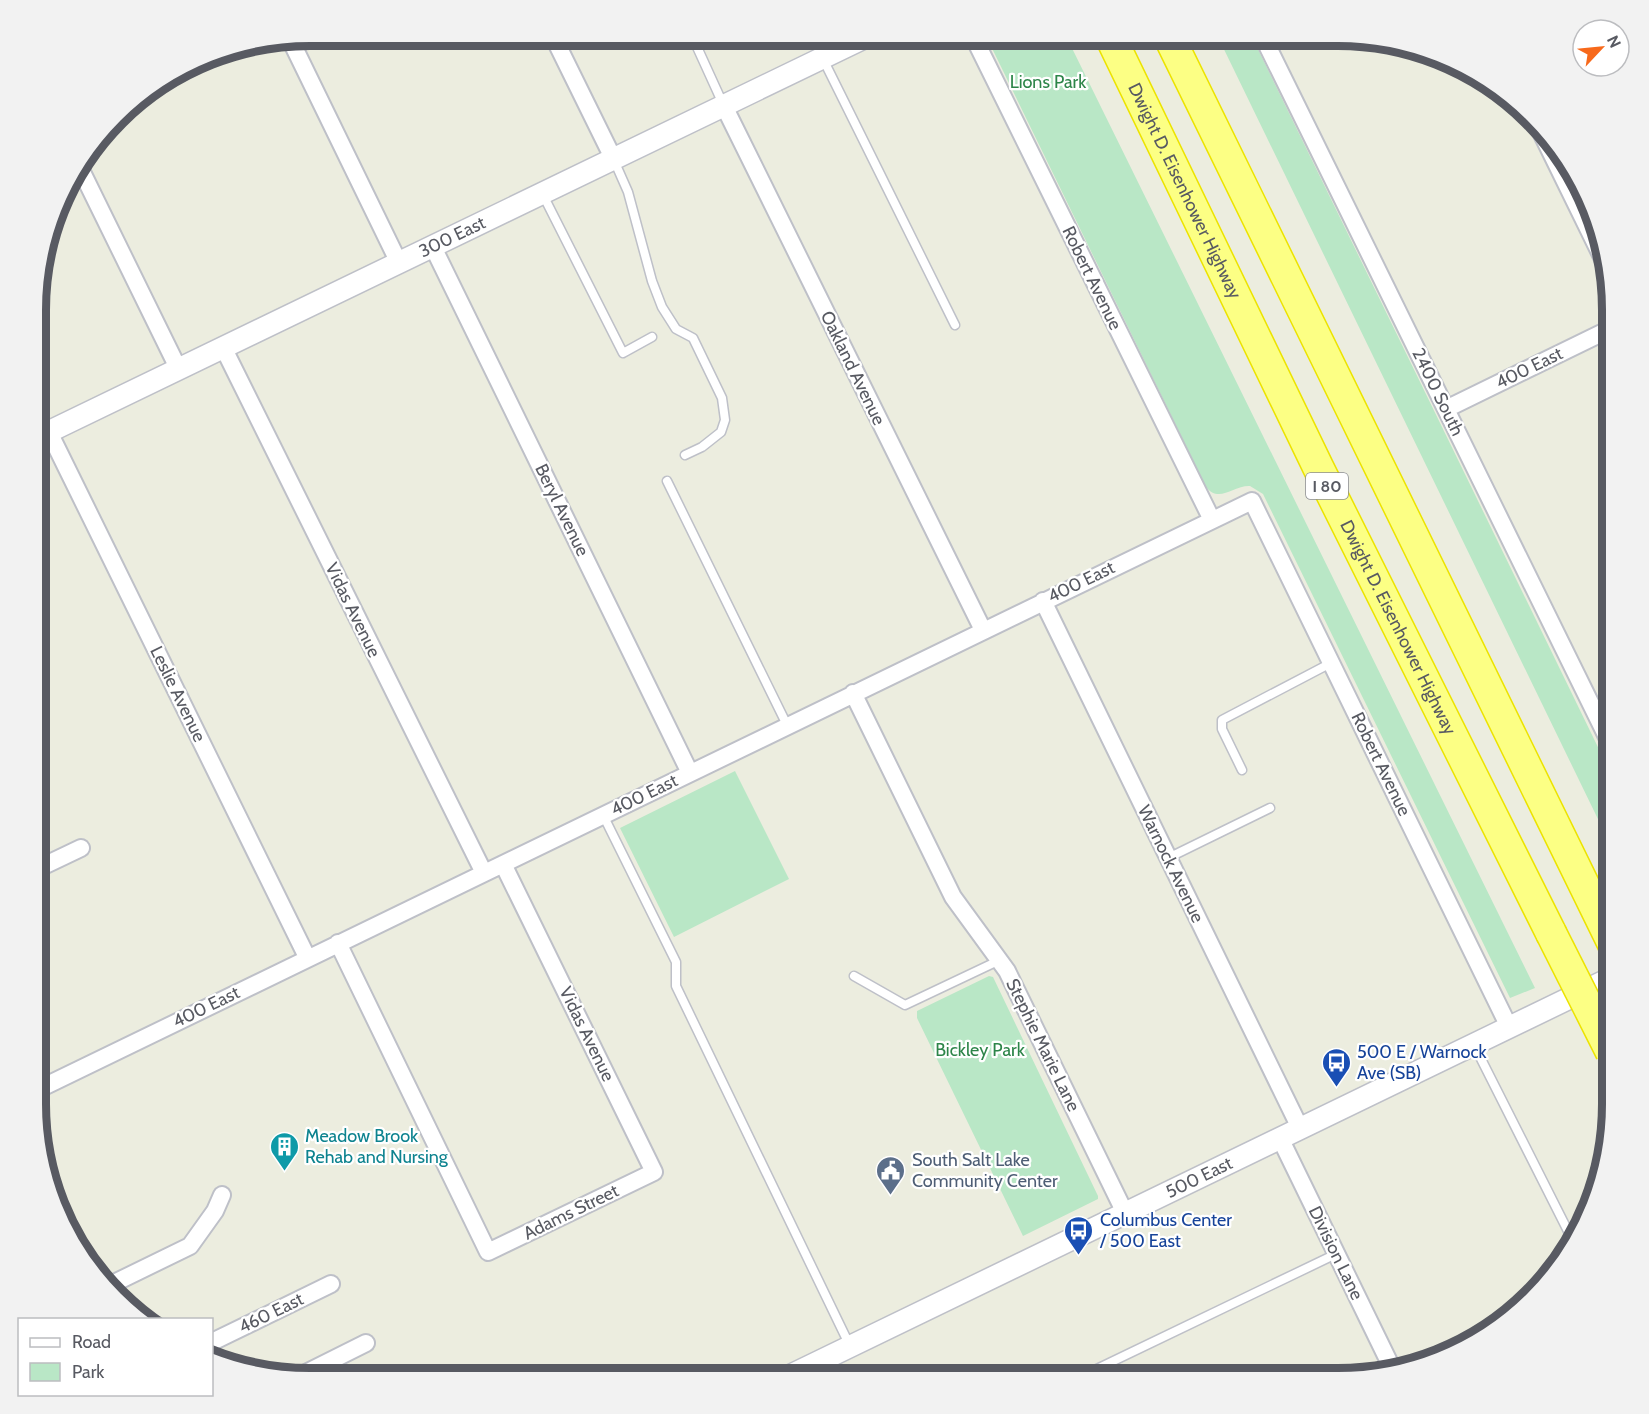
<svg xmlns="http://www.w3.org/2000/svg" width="1649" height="1414" font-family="Cabin,sans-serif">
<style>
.green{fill:#b9e7c6}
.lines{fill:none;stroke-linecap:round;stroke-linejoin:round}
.service-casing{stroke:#bec0c8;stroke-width:11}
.minor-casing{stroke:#bec0c8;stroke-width:20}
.tertiary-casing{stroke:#bec0c8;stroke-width:24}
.motorway-casing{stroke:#ece300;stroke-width:33}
.service{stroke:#fff;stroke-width:8}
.minor{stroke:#fff;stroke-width:16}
.tertiary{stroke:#fff;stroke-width:21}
.motorway{stroke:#fcff84;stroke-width:30}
.motorway-bridge-casing{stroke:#ece300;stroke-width:33;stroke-linecap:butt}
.motorway-bridge{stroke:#fcff84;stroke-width:30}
.labels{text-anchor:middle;stroke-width:4.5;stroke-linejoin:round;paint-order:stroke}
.shield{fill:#fff;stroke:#8a8c91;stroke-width:1.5}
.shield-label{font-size:16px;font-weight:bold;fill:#585a62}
.park-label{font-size:18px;fill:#2d8549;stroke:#fff}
.street-label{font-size:18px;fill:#585a62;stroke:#fff}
.transit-label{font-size:18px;fill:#164399;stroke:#fff;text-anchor:start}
.culture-label{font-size:18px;fill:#0d838f;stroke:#fff;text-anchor:start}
.service-label{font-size:18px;fill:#4e5e75;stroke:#fff;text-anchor:start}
.rim{fill:none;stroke:#585a62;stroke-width:8}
</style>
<rect width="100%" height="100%" fill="#eceddf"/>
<path class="green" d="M986,36h80l469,952 -25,10 -247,-504 -13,-8c-16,-1 -31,18 -44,1z
M1218,37h34l361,741v72z
M735,771l54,108 -115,58 -54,-109z
M989,976l4,1 105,219v3l-75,37 -106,-218v-7z"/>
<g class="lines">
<defs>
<path id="service" d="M692,36l31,68
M823,59l132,266
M613,158l15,34 24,89 10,26 14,22 17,9 29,60 3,22 -4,12 -19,15 -17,8
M543,195l80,158 29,-16
M667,481l120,244
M1242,770l-20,-41v-9l109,-57
M603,815l73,147v24l174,360
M1168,858l102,-50
M854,976l51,29 95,-45
M1474,1045l98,194
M1078,1378l258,-124"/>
<path id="minor" d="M553,36l60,122
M973,36l239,484
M1263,37l350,712
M290,39l109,224
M724,106l259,524
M1536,122l69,141
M79,166l99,202
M433,247l257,526
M223,347l261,526
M1446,409l166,-81
M49,432l258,525
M1043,601l257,527
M853,693l100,204 54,74 118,242
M37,869l44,-21
M338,943l150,309 166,-80 -151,-308
M37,1090l1215,-589 257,526
M1280,1138l112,230
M108,1286l82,-40 25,-35 7,-16
M212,1342l119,-58
M300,1376l66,-33"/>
<g id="tertiary">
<path id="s1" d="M38,437l830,-401"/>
<path id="s2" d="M785,1378l828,-401"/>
</g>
<g id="motorway">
<path id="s3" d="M1110,36l208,431 233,466"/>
<path d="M1169,37l444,907"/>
</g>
</defs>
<use href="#service" class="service-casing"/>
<use href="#minor" class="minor-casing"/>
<use href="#tertiary" class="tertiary-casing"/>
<use href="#motorway" class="motorway-casing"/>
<use href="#service" class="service"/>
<use href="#minor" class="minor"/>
<use href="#tertiary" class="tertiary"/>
<use href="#motorway" class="motorway"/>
<defs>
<path id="motorway-bridge" d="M1551,933l60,119"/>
</defs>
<use href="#motorway-bridge" class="motorway-bridge-casing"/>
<use href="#motorway-bridge" class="motorway-bridge"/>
</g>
<defs>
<symbol id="bus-pin" viewBox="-11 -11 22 30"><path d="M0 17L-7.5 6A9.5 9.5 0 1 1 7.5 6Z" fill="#1a4fb4" stroke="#fff"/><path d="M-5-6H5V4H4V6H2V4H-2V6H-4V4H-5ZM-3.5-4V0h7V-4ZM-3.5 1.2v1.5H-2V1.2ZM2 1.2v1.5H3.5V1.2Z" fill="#fff"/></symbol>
<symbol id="building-pin" viewBox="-11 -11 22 30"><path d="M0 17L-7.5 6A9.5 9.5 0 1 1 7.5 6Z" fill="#0f9aa8" stroke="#fff"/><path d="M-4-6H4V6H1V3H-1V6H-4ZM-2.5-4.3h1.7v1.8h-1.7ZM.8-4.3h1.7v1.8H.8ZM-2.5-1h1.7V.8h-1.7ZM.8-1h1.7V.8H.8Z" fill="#fff"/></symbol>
<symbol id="civic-pin" viewBox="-11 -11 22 30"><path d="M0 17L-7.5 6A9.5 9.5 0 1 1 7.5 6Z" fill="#5c6f8a" stroke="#fff"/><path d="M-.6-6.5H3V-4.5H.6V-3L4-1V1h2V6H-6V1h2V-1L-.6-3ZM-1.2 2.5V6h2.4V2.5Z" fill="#fff"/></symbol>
</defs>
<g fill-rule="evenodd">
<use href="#bus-pin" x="1320" y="1046" width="33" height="45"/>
<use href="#building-pin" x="268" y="1130" width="33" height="45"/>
<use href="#civic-pin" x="874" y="1154" width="33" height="45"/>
<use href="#bus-pin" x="1062" y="1214" width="33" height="45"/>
</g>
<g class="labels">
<rect class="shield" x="1306" y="473" width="42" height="26" rx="4.5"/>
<g class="shield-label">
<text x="1327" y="492">I 80</text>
</g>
<g class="park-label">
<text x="1048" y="88">Lions Park</text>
<text x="980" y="1056">Bickley Park</text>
</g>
<g class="street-label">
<text dy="6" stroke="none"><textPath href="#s3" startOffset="172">Dwight D. Eisenhower Highway</textPath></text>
<text dy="6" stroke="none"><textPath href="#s1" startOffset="460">300 East</textPath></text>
<text transform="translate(1092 278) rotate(64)" y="6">Robert Avenue</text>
<text transform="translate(853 368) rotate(64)" y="6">Oakland Avenue</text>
<text transform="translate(1529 368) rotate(-26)" y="6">400 East</text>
<text transform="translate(1438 392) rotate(64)" y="6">2400 South</text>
<text transform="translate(562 510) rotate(64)" y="6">Beryl Avenue</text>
<text transform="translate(1081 582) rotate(-26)" y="6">400 East</text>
<text transform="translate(353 610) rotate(64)" y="6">Vidas Avenue</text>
<text dy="6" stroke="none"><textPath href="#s3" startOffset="658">Dwight D. Eisenhower Highway</textPath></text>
<text transform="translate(178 694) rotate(64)" y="6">Leslie Avenue</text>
<text transform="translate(1381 764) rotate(64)" y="6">Robert Avenue</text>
<text transform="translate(644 795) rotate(-26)" y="6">400 East</text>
<text transform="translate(1171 864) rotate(64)" y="6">Warnock Avenue</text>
<text transform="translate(206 1007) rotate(-26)" y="6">400 East</text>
<text transform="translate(587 1034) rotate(64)" y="6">Vidas Avenue</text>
<text transform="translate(1043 1045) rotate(64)" y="6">Stephie Marie Lane</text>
<text dy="6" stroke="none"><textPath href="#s2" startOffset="460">500 East</textPath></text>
<text transform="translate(571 1212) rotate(-26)" y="6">Adams Street</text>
<text transform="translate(1336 1253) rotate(64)" y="6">Division Lane</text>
<text transform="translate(271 1313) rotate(-26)" y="6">460 East</text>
</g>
<g class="transit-label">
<text x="1357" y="1058">500 E / Warnock<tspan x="1357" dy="21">Ave (SB)</tspan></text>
<text x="1100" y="1226">Columbus Center<tspan x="1100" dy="21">/ 500 East</tspan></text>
</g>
<g class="culture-label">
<text x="305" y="1142">Meadow Brook<tspan x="305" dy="21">Rehab and Nursing</tspan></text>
</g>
<g class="service-label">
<text x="912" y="1166">South Salt Lake<tspan x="912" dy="21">Community Center</tspan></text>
</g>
</g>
<path d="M0 0H1649V1414H0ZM310 46H1338A264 264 0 0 1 1602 310V1104A264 264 0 0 1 1338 1368H310A264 264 0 0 1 46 1104V310A264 264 0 0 1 310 46Z" fill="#f2f2f2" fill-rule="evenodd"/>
<path class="rim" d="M310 46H1338A264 264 0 0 1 1602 310V1104A264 264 0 0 1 1338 1368H310A264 264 0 0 1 46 1104V310A264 264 0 0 1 310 46Z"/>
<rect x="18" y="1318" width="195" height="78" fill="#ffffff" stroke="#bcbdc0" stroke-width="1.5"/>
<rect x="30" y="1338" width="30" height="9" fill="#ffffff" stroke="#bcbdc0" stroke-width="1.5"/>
<text x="72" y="1348" font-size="18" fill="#585a62">Road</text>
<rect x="30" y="1363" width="30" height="18" fill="#b9e7c6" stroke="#bcbdc0" stroke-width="1.5"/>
<text x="72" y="1378" font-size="18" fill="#585a62">Park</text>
<g transform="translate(1601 48) rotate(64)"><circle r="28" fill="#ffffff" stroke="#bcbdc0" stroke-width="1.5"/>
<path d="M0-4.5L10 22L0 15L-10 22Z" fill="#f7691b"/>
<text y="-9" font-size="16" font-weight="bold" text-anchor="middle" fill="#585a62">N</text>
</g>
</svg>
